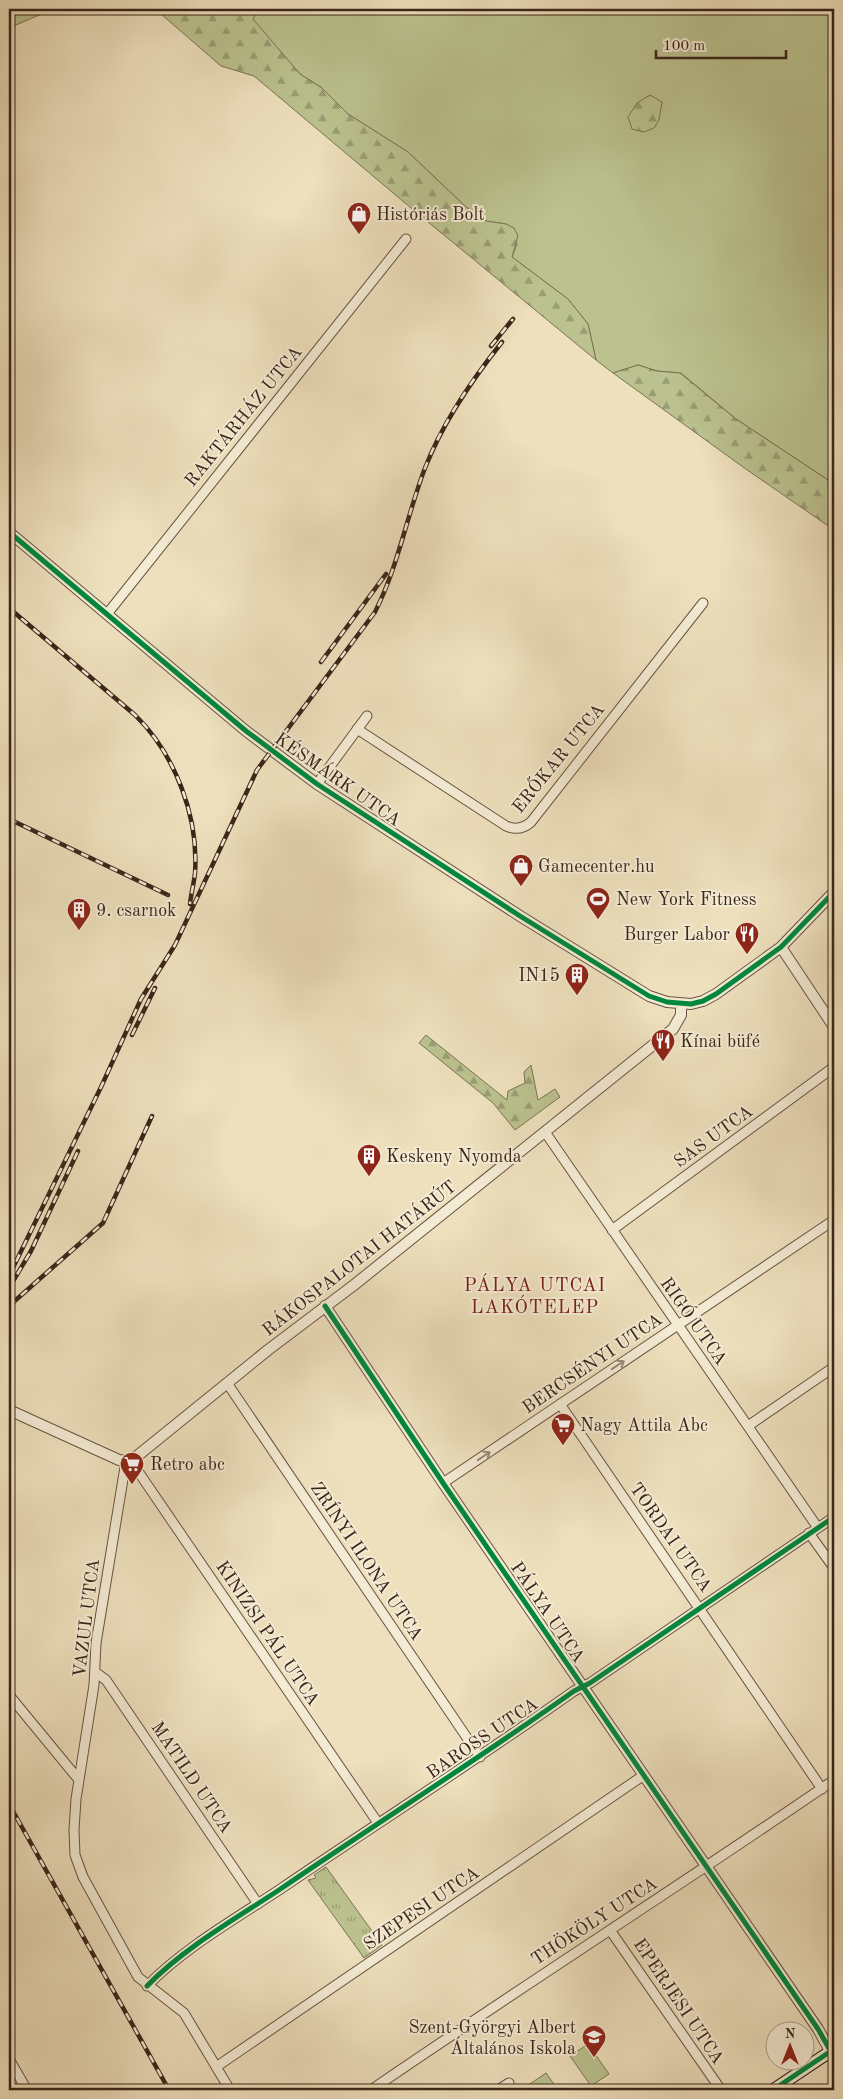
<svg xmlns="http://www.w3.org/2000/svg" width="843" height="2099" font-family="'Old Standard TT',serif">
<style>
.grass{fill:#bbc28f;stroke:#7b7354}
.forest{fill:url(#forest-firs);stroke:#7b7354}
.park{fill:url(#park-tufts);stroke:#7b7354}
.lines{fill:none;stroke-linecap:round;stroke-linejoin:round}
.minor-casing{stroke:#685342;stroke-width:11}
.tertiary-casing{stroke:#685342;stroke-width:12}
.secondary-casing{stroke:#3b2419;stroke-width:13}
.minor{stroke:#f4ebd4;stroke-width:9}
.tertiary{stroke:#f4ebd4;stroke-width:10}
.secondary{stroke:#f4ebd4;stroke-width:11}
.rail-casing{stroke:#3b2419;stroke-width:4.5}
.rail{stroke:#f4ebd4;stroke-width:2.5;stroke-dasharray:8;stroke-linecap:butt}
.cycleway-casing{stroke:#f4ebd4;stroke-width:8}
.cycleway{stroke:#00873e;stroke-width:5}
.oneway{stroke:#988876}
.labels{text-anchor:middle;stroke-width:4;stroke-linejoin:round;paint-order:stroke}
.poi-label{font-size:18px;fill:#3b2419;stroke:#f4ebd4;text-anchor:start}
.street-label{font-size:18px;fill:#3b2419;stroke:#f4ebd4}
.neighbourhood-label{font-size:19px;letter-spacing:1px;fill:#7a1f14;stroke:#f4ebd4}
</style>
<defs>
<pattern id="forest-firs" width="22" height="20" patternUnits="userSpaceOnUse" patternTransform="scale(1.25)"><rect width="22" height="20" fill="#bbc28f"/><path d="M5 1l3.5 6h-7zM16 11l3.5 6h-7z" fill="#999d74"/></pattern>
<pattern id="park-tufts" width="24" height="20" patternUnits="userSpaceOnUse" patternTransform="scale(1.25)"><rect width="24" height="20" fill="#bbc28f"/><path d="M3 7l-1-3M5 7V3M7 7l1-3M15 17l-1-3M17 17v-4M19 17l1-3" fill="none" stroke="#999d74"/></pattern>
</defs>
<rect width="100%" height="100%" fill="#eee0bd"/>
<filter id="stains"><feTurbulence type="fractalNoise" baseFrequency=".004" numOctaves="4"/><feColorMatrix values="0 0 0 0 .2 0 0 0 0 .09 0 0 0 0 .02 0 0 0 .5 -.17"/></filter>
<radialGradient id="worn" r=".72"><stop offset=".6" stop-color="#630" stop-opacity="0"/><stop offset="1" stop-color="#630" stop-opacity=".3"/></radialGradient>
<path class="grass" d="M9,9h44l-44,19z
M259,9h575v475l-98,-65 -55,-46 -24,-2 -19,-6 -25,8 -17,-13 -8,-36 -20,-25 -56,-42 5,-13 -11,-20 -20,-3 -20,-14 -58,-55 -60,-38 -26,-26 -22,-14 -48,-55z
M588,2044l21,30 -18,12 -21,-30z
M546,2073l12,17h-37z"/>
<path class="forest" d="M163,9h96l-6,10 47,55 22,14 26,26 60,38 58,55 20,14 20,3 8,4 4,8 -6,21 56,42 20,25 8,36 -185,-152 -157,-132 -33,-10 -60,-52z
M650,95l12,7 -3,18 -5,8 -10,4 -12,-3 -4,-12 9,-14z
M638,365l19,6 23,2 56,46 98,65v46l-91,-63 -130,-94z
M426,1035l81,65 1,-9 17,-8 -1,-11 7,-7 7,35 17,-11 5,8 -45,33 -22,-27 -74,-60z"/>
<path class="park" d="M326,1867l56,78 -18,13 -56,-78 8,-2 -2,-3z"/>
<g class="lines">
<defs>
<path id="minor" d="M107,614l299,-375
M357,729l149,97c9,4 17,3 25,-4l172,-219
M317,784l50,-68
M545,1132l273,396
M612,1230l222,-163
M227,1383l253,374
M560,1404l262,385
M748,1426l86,-59
M126,1461l-30,182 -2,42 -18,114 -2,31 1,25 8,22 55,100 46,36 46,77
M131,1461l247,362
M443,1483l391,-263
M809,1533l25,35
M95,1672l11,8 152,224
M9,1695l70,85
M610,1930l111,160
M147,1986c37,-38 88,-67 132,-96 98,-67 198,-130 295,-199l16,-8 244,-166
M9,2059l18,31
M216,2067l428,-292
M371,2090c153,-105 310,-205 463,-310
M498,2090l11,-7"/>
<path id="tertiary" d="M9,532l237,199 71,53 203,132 129,80 18,6 24,2 12,-3 13,-7 65,-47 53,-55
M781,947l53,80
M325,1306l118,177 375,546 12,22
M9,1410l110,50 12,1 137,-111 86,-65 319,-256 8,-14v-11"/>
<path id="secondary" d="M773,2090l61,-41"/>
</defs>
<use href="#minor" class="minor-casing"/>
<use href="#tertiary" class="tertiary-casing"/>
<use href="#secondary" class="secondary-casing"/>
<use href="#minor" class="minor"/>
<use href="#tertiary" class="tertiary"/>
<use href="#secondary" class="secondary"/>
<defs>
<path id="rail" d="M491,346l22,-27
M9,608l126,107c40,39 64,102 60,158 -1,10 -4,21 -5,31
M321,662l65,-88
M9,819l159,76
M132,1035l23,-47
M9,1276l93,-191 39,-86 34,-54 82,-175 118,-158c23,-45 32,-97 50,-144 18,-46 46,-87 77,-126
M9,1288l22,-37 47,-100
M9,1306l94,-83 49,-107
M9,1804l160,286"/>
</defs>
<use href="#rail" class="rail-casing"/>
<use href="#rail" class="rail"/>
<defs>
<path id="cycleway" d="M9,532l237,199 71,53 203,132 129,80 18,6 24,2 12,-3 13,-7 65,-47 53,-55
M325,1306l118,177 375,546 16,28
M147,1986c37,-38 88,-67 132,-96 98,-67 198,-130 295,-199l16,-8 244,-166
M773,2090l61,-41"/>
</defs>
<use href="#cycleway" class="cycleway-casing"/>
<use href="#cycleway" class="cycleway"/>
</g>
<defs><path id="oneway-shaft" d="M-6 0H5M1.5-3L5.5 0L1.5 3" fill="none" stroke-width="1.6" stroke-linecap="round" stroke-linejoin="round" transform="scale(1.25)"/></defs>
<g class="oneway">
<use href="#oneway-shaft" transform="translate(618 1365) rotate(-34)"/>
<use href="#oneway-shaft" transform="translate(484 1456) rotate(-34)"/>
</g>
<defs>
<symbol id="shop-pin" viewBox="-11 -11 22 30"><path d="M0 17L-7.5 6A9.5 9.5 0 1 1 7.5 6Z" fill="#8f2418" stroke="#f4ebd4"/><path d="M-5-2.5h2.3a2.7 3.5 0 0 1 5.4 0H5L5.5 6h-11ZM-1.5-2.5h3a1.5 2.3 0 0 0-3 0Z" fill="#fff"/></symbol>
<symbol id="stadium-pin" viewBox="-11 -11 22 30"><path d="M0 17L-7.5 6A9.5 9.5 0 1 1 7.5 6Z" fill="#8f2418" stroke="#f4ebd4"/><path d="M0-5a6.5 5 0 1 0 0 10a6.5 5 0 1 0 0-10ZM-3.5-1.8h7v3.6h-7Z" fill="#fff"/></symbol>
<symbol id="building-pin" viewBox="-11 -11 22 30"><path d="M0 17L-7.5 6A9.5 9.5 0 1 1 7.5 6Z" fill="#8f2418" stroke="#f4ebd4"/><path d="M-4-6H4V6H1V3H-1V6H-4ZM-2.5-4.3h1.7v1.8h-1.7ZM.8-4.3h1.7v1.8H.8ZM-2.5-1h1.7V.8h-1.7ZM.8-1h1.7V.8H.8Z" fill="#fff"/></symbol>
<symbol id="restaurant-pin" viewBox="-11 -11 22 30"><path d="M0 17L-7.5 6A9.5 9.5 0 1 1 7.5 6Z" fill="#8f2418" stroke="#f4ebd4"/><path d="M-5-6h1v4h1v-4h1v4h1v-4h1v5L-1.5 .5V6h-2V.5L-5-1ZM5-6V6H3V1.5H1.5Q1.5-4 5-6Z" fill="#fff"/></symbol>
<symbol id="supermarket-pin" viewBox="-11 -11 22 30"><path d="M0 17L-7.5 6A9.5 9.5 0 1 1 7.5 6Z" fill="#8f2418" stroke="#f4ebd4"/><path d="M-6-5.5h2.5l.6 2H6L4.5 2H-2.5L-4.4-4H-6ZM-1.5 3.2a1.3 1.3 0 1 0 .1 0ZM3 3.2a1.3 1.3 0 1 0 .1 0Z" fill="#fff"/></symbol>
<symbol id="school-pin" viewBox="-11 -11 22 30"><path d="M0 17L-7.5 6A9.5 9.5 0 1 1 7.5 6Z" fill="#8f2418" stroke="#f4ebd4"/><path d="M0-5L7-2L0 1L-7-2ZM-4 1L0 2.5L4 1V4Q0 6-4 4Z" fill="#fff"/></symbol>
</defs>
<g fill-rule="evenodd">
<use href="#shop-pin" x="345" y="200" width="28" height="38"/>
<use href="#shop-pin" x="507" y="852" width="28" height="38"/>
<use href="#stadium-pin" x="584" y="885" width="28" height="38"/>
<use href="#building-pin" x="65" y="896" width="28" height="38"/>
<use href="#restaurant-pin" x="733" y="920" width="28" height="38"/>
<use href="#building-pin" x="563" y="961" width="28" height="38"/>
<use href="#restaurant-pin" x="649" y="1027" width="28" height="38"/>
<use href="#building-pin" x="355" y="1142" width="28" height="38"/>
<use href="#supermarket-pin" x="549" y="1411" width="28" height="38"/>
<use href="#supermarket-pin" x="118" y="1450" width="28" height="38"/>
<use href="#school-pin" x="580" y="2023" width="28" height="38"/>
</g>
<g class="labels">
<g class="poi-label">
<text x="376" y="220">Históriás Bolt</text>
<text x="538" y="872">Gamecenter.hu</text>
<text x="616" y="905">New York Fitness</text>
<text x="96" y="916">9. csarnok</text>
<text x="730" y="940" text-anchor="end">Burger Labor</text>
<text x="560" y="981" text-anchor="end">IN15</text>
<text x="680" y="1047">Kínai büfé</text>
<text x="386" y="1162">Keskeny Nyomda</text>
<text x="580" y="1431">Nagy Attila Abc</text>
<text x="150" y="1470">Retro abc</text>
<text x="576" y="2033" text-anchor="end">Szent-Györgyi Albert<tspan x="576" dy="21">Általános Iskola</tspan></text>
</g>
<g class="street-label">
<text transform="translate(243 416) rotate(-51)" y="6">RAKTÁRHÁZ UTCA</text>
<text transform="translate(558 758) rotate(-51)" y="6">ERŐKAR UTCA</text>
<text transform="translate(338 779) rotate(35)" y="6">KÉSMÁRK UTCA</text>
<text transform="translate(713 1136) rotate(-36)" y="6">SAS UTCA</text>
<text transform="translate(359 1258) rotate(-38)" y="6">RÁKOSPALOTAI HATÁRÚT</text>
<text transform="translate(694 1321) rotate(55)" y="6">RIGÓ UTCA</text>
<text transform="translate(592 1363) rotate(-34)" y="6">BERCSÉNYI UTCA</text>
<text transform="translate(671 1537) rotate(55)" y="6">TORDAI UTCA</text>
<text transform="translate(367 1561) rotate(56)" y="6">ZRÍNYI ILONA UTCA</text>
<text transform="translate(548 1612) rotate(56)" y="6">PÁLYA UTCA</text>
<text transform="translate(86 1618) rotate(-83)" y="6">VAZUL UTCA</text>
<text transform="translate(268 1633) rotate(56)" y="6">KINIZSI PÁL UTCA</text>
<text transform="translate(482 1738) rotate(-34)" y="6">BAROSS UTCA</text>
<text transform="translate(192 1777) rotate(56)" y="6">MATILD UTCA</text>
<text transform="translate(421 1908) rotate(-34)" y="6">SZEPESI UTCA</text>
<text transform="translate(594 1921) rotate(-33)" y="6">THÖKÖLY UTCA</text>
<text transform="translate(679 2001) rotate(56)" y="6">EPERJESI UTCA</text>
</g>
<g class="neighbourhood-label">
<text x="535" y="1291">PÁLYA UTCAI<tspan x="535" dy="22">LAKÓTELEP</tspan></text>
</g>
</g>
<rect width="843" height="2099" fill="none" stroke="#eee0bd" stroke-width="30"/>
<rect x="10" y="10" width="823" height="2079" fill="none" stroke="#3b2419" stroke-width="2.5"/>
<rect x="15" y="15" width="813" height="2069" fill="none" stroke="#3b2419"/>
<g transform="translate(790 2046)"><circle r="24" fill="#f4ebd4" stroke="#aa9b89"/>
<path d="M0-4L9 19L0 12L-9 19Z" fill="#8f2418"/>
<text y="-8" font-size="14" font-weight="bold" text-anchor="middle" fill="#3b2419">N</text>
</g>
<path d="M656 50v8h130v-8" fill="none" stroke="#3b2419" stroke-width="2.5"/>
<text x="663" y="50" font-size="15" fill="#3b2419" stroke="#f4ebd4" stroke-width="4" paint-order="stroke">100 m</text>
<rect width="100%" height="100%" filter="url(#stains)"/>
<rect width="100%" height="100%" fill="url(#worn)"/>
</svg>
